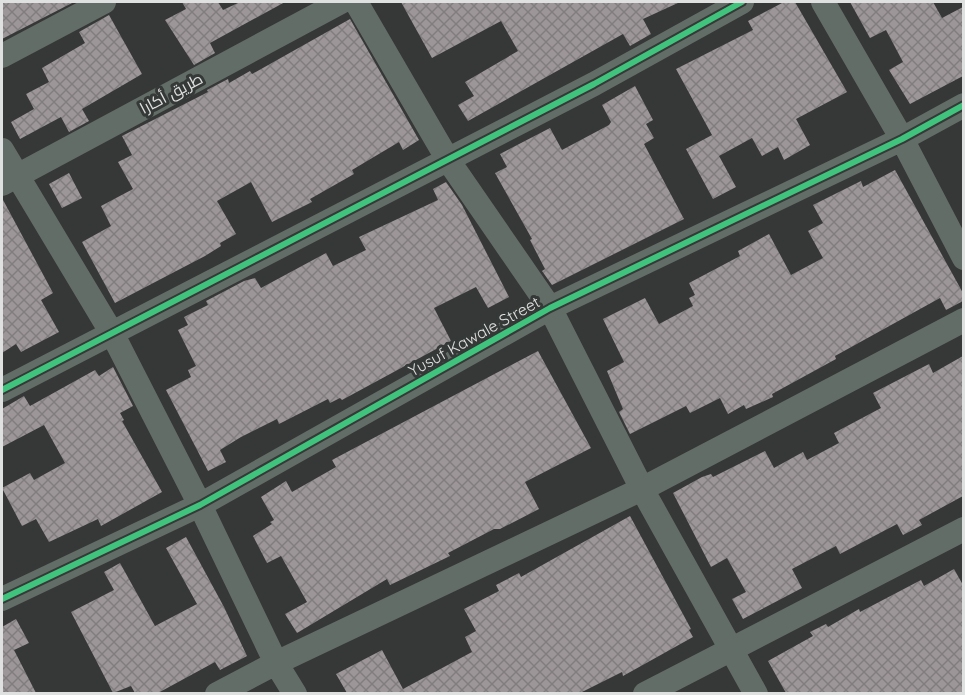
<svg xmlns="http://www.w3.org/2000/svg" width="965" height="695" font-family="Quicksand,Cairo,sans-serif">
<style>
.building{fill:url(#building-cross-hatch)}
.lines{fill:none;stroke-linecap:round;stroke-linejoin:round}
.minor{stroke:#636d67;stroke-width:24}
.cycleway-casing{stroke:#353937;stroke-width:10}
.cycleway{stroke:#40c37c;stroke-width:6}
.labels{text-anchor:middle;stroke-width:6;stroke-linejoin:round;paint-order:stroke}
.street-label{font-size:16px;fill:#dfe1e0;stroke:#353937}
</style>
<defs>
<pattern id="building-cross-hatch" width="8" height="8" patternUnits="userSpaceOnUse" patternTransform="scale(1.5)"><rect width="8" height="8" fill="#9c9698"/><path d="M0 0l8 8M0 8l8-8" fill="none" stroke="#817d7e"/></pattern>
</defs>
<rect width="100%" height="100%" fill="#363837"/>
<path class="building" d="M2,2h72l-72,37z
M182,2h36l5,8 17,-8h45l-75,41 5,10 -21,12 -29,-45 21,-11z
M401,2h279l-37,17 8,15 -21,12 -7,-12 -155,87 -10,-16 16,-9 -9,-14 53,-31 -17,-30 -69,37z
M784,2h11l52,90 -51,27 14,26 -26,15 -6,-13 -16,9 -10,-18 -33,18 17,31 -23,12 -27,-50 26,-14 -36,-66 77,-39 -5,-9z
M850,2h83l9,16 21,-11v69l-53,28 -21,-34 14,-8 -17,-32 -16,8z
M109,15l33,59 -60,35 7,12 -20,11 -8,-15 -41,22 -9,-17 23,-13 -8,-15 23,-12 -7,-14 43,-25 -6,-11z
M350,19l69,121 -16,10 -4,-8 -47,28 2,4 -44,25 2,3 -40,20 -21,-40 -34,19 19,33 -16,9 1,3 -16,10 -90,47 -33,-61 29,-16 -10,-20 32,-17 -15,-27 14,-7 -10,-19 86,-44 -1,-2 21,-11 1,4 21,-12 2,3z
M635,86l18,34 -7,4 8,14 -10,6 40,75 -132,66 -10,-14 3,-2 -15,-29 2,-1 -37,-66 12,-6 -7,-13 50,-26 12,22 47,-25 2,-3 -9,-17z
M895,170l68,123v8l-17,9 -6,-12 -105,58 1,3 -64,35 1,3 -27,12 -2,-4 -16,9 -8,-16 -30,15 -4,-7 -56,28 -11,-22 4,-3 -16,-38 17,-9 -21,-43 42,-21 14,26 34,-18 -4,-8 6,-3 -6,-12 51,-27 -2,-5 31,-17 22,41 32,-17 -15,-27 15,-8 -10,-18 48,-24 2,6z
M69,173l13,25 -20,10 -13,-24z
M446,182l16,23 47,92 -21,11 -12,-21 -42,21 17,33 -109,59 -2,-2 -10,5 -2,-4 -49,25 -2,-5 -36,18 -21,13 6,12 -18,9 -42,-81 25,-13 -3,-7 8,-4 -18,-36 10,-5 -4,-8 24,-12 -2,-4 38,-20 11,-3 6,10 65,-35 7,13 33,-16 -7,-13 79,-37 -5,-11z
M2,198l51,95 -12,7 18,32 -38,20 -5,-8 -14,9z
M538,351l53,97 -66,34 14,27 -39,20h-6l-46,24 2,3 -60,29 -3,-6 -90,54 -12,-19 22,-12 -26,-46 -14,7 -14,-27 19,-12 -2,-2 4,-2 -13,-23 25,-16 6,11 44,-25 -4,-7z
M963,356v140l-44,24 3,5 -19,10 -6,-11 -57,30 -4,-8 -44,23 10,19 -59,31 -11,-20 14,-7 -19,-34 -16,9 -38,-74 29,-16 9,-3 2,3 52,-26 9,17 29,-16 4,8 32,-17 -5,-10 47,-25 -8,-15 56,-29 4,9z
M113,367l20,39 -13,7 4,7 -2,1 40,71 -61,34 -3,-7 -49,23 -13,-23 -14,7 -20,-38 28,-15 4,7 31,-17 -21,-38 -42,22v-38l22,-13 6,10 65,-36 4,6z
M630,516l61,113 -2,1 4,7 -70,39 -1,-4 -42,21h-233l-11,-19 46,-24 21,39 69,-37 -7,-15 11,-6 -12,-22 35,-18 -3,-6 23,-12 2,4z
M186,537l38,70 23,49 -27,14 -5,-8 -57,31h-23l-4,-7 -18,7 -42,-81 43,-22 -10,-18 16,-9 35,63 42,-22 -31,-56z
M954,569l9,16v108h-177l-18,-32 45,-25 -3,-4 16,-8 2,3 31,-18 1,3 61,-32 3,6z
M16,619l13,24 -15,7 22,43h-34v-66z"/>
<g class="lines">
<path class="minor" d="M356,2l92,158 102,148 92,181 114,205
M823,2l79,137 62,119
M2,56l102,-54
M2,150l111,185 87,170 76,158 19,31
M2,184l339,-182
M2,390l592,-306 148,-82
M2,599l198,-94 350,-197 352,-169 62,-34
M217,694l59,-31 366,-174 322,-169
M645,694l319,-165"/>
<defs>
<path id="cycleway" d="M2,390l592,-306 148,-82
M2,599l198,-94 350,-197 352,-169 62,-34"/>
</defs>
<use href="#cycleway" class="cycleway-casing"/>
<use href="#cycleway" class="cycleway"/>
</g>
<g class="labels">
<g class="street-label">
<text transform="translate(171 93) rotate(-28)" y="6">طريق أكارا</text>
<text transform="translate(474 336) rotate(-29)" y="6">Yusuf Kawale Street</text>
</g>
</g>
<rect width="965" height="695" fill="none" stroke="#dfe1e0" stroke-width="6"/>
</svg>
